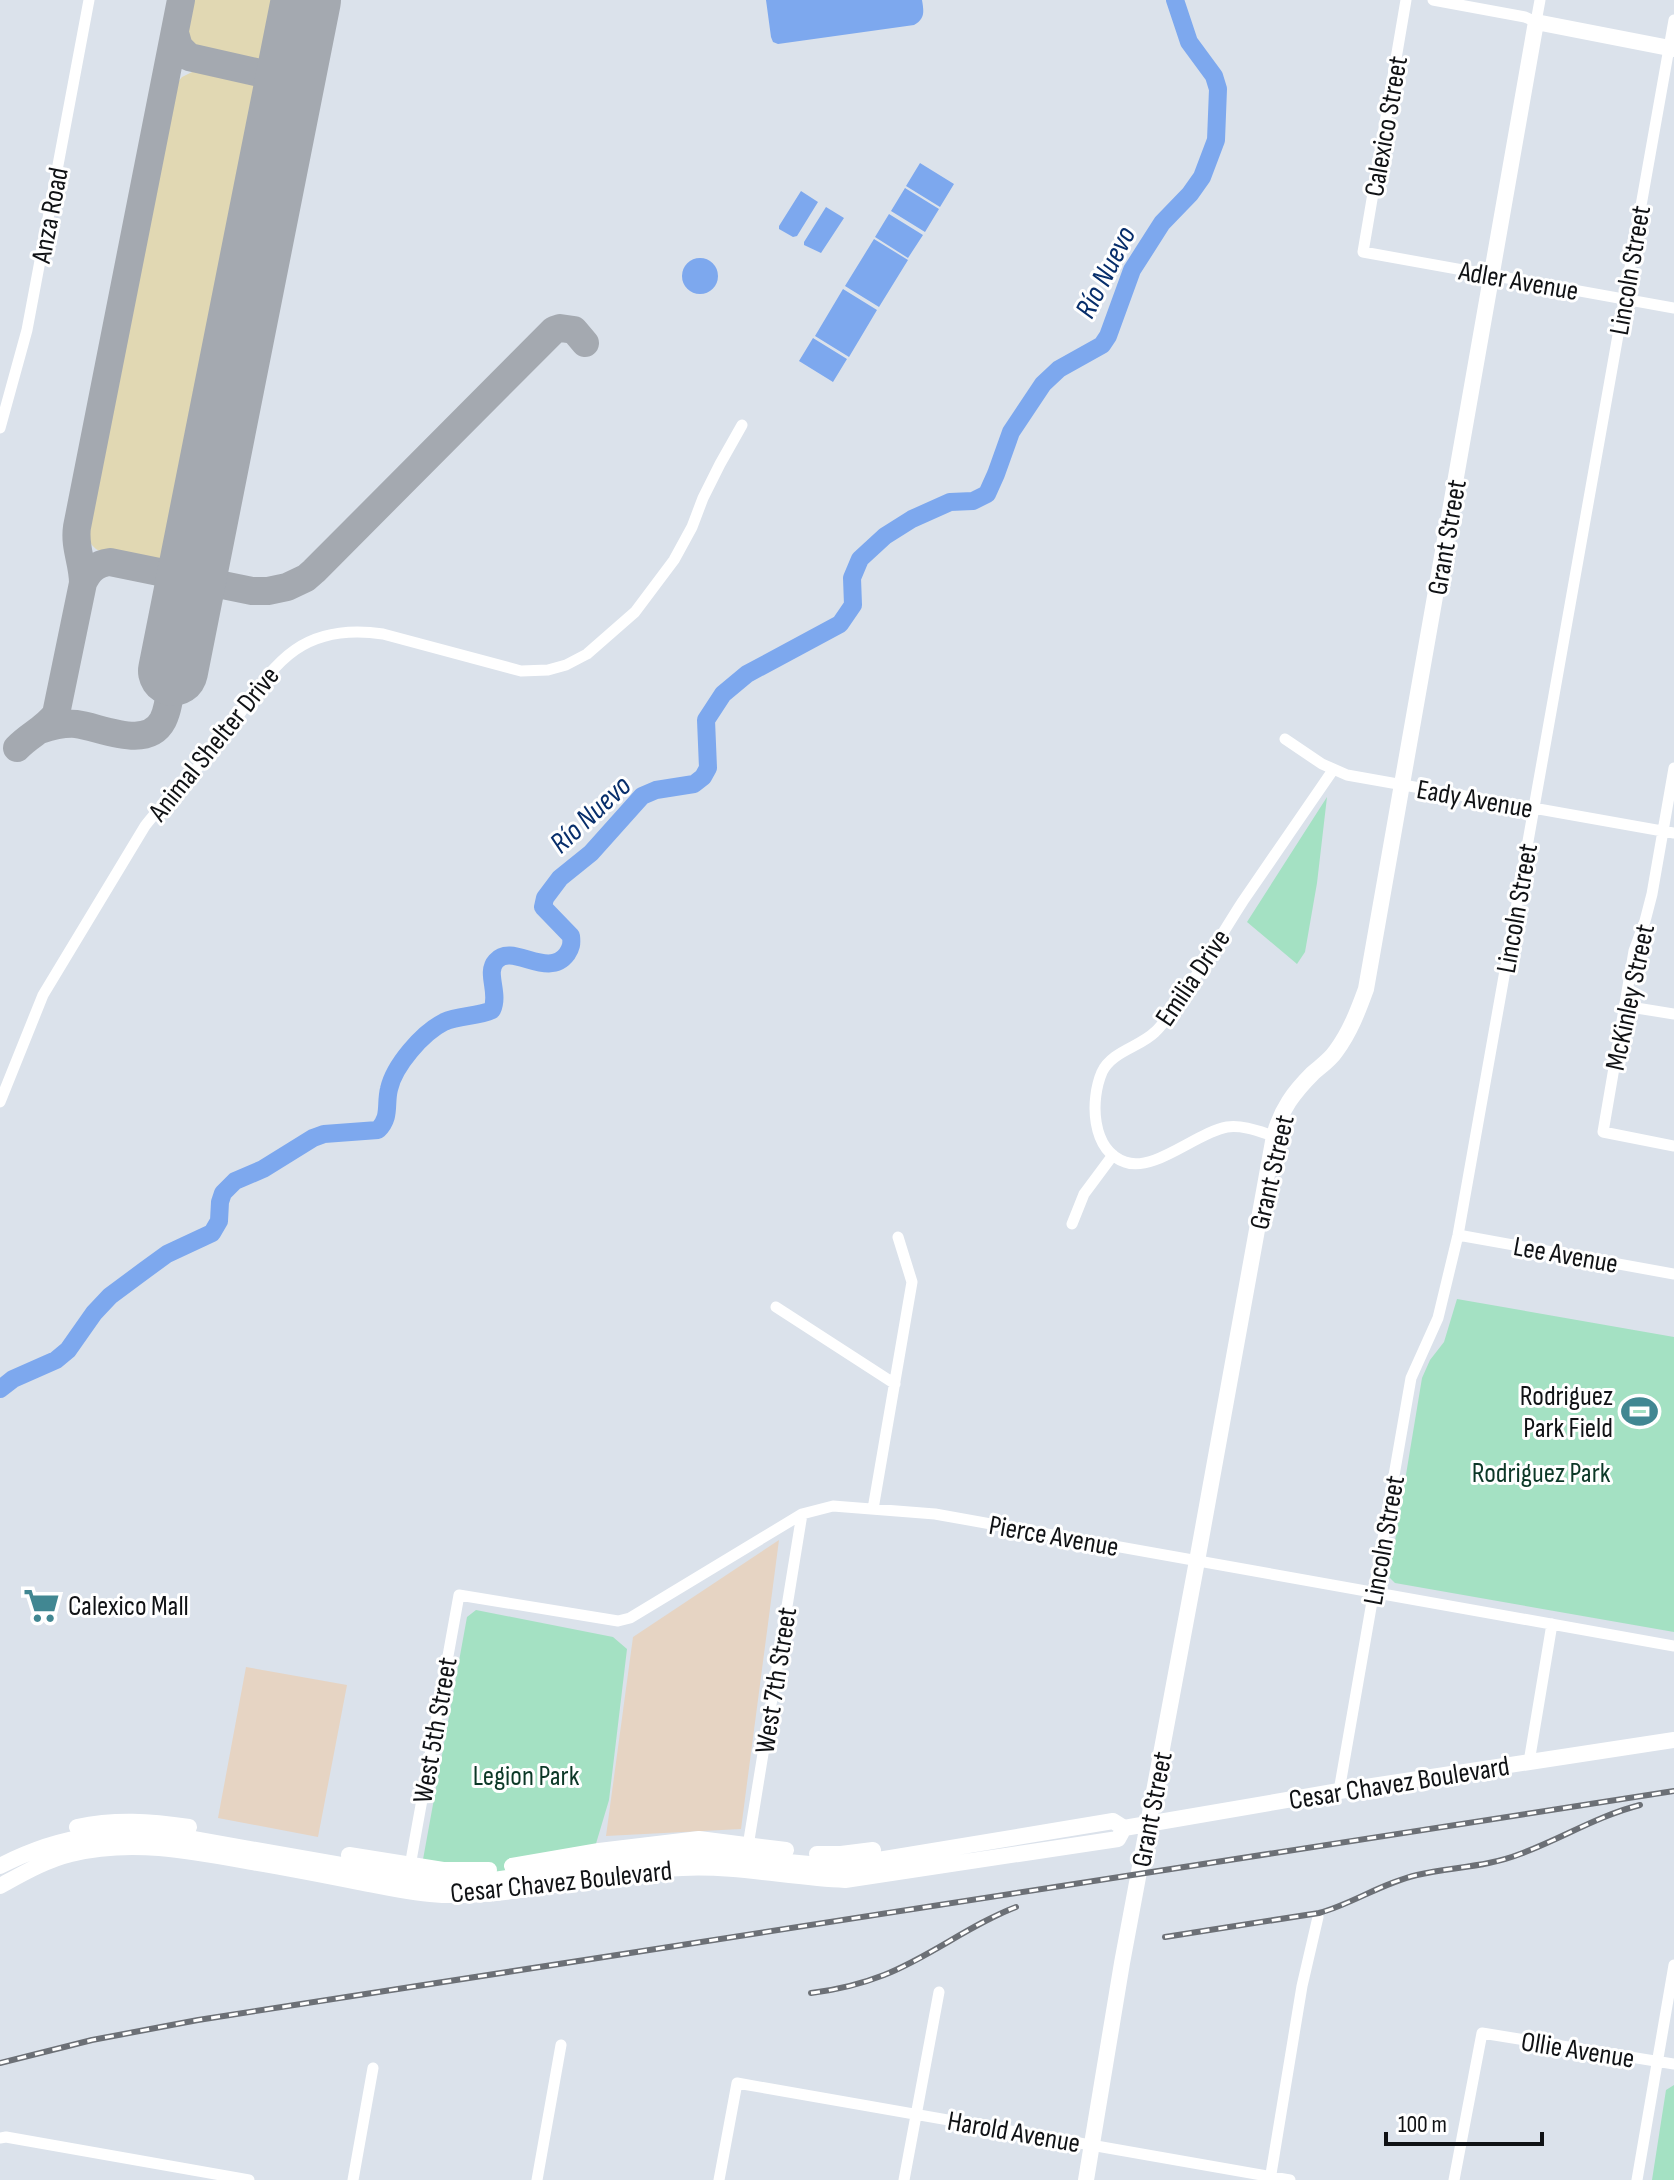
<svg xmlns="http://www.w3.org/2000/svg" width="1674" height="2180" font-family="'Sofia Sans Condensed',sans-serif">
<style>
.industrial{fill:#e6d4c3}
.green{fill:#a4e1c3}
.sand{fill:#e1d8b3}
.water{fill:#7da8ee}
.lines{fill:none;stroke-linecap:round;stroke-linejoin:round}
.river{stroke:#7da8ee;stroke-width:18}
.taxiway{stroke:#a4a9b0;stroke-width:28}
.runway{stroke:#a4a9b0;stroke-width:70}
.street{stroke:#fff;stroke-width:11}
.secondary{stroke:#fff;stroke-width:16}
.rail-casing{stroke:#6c7076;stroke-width:6}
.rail{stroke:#fff;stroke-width:3;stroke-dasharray:9;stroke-linecap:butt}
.labels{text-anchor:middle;stroke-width:6;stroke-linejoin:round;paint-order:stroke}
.street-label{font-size:28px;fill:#101215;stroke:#fff}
.poi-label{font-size:28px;fill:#101215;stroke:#fff;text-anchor:end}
.park-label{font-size:28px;fill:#0c3827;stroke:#fff}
.water-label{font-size:30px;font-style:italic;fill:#072e6b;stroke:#fff}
</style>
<rect width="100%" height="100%" fill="#dbe2eb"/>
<path class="industrial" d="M779,1540l-38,289 -135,7 27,-199z
M246,1667l101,18 -29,152 -100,-19z"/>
<path class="green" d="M1327,797l-10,86 -12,69 -8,12 -50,-42z
M1457,1299l217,38v295l-279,-49 -6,-6 33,-199 8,-18 14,-18z
M476,1610l137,27 14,12 -18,151 -17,57 -102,18 -68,-10 45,-248z
M1674,2085v95h-22l14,-90z"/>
<path class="sand" d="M192,0h96l-10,46 -9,13 -13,4 -58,-13c-19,-15 -11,-29 -6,-50z
M194,71l62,13 10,12v11l-86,440c-3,6 -6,11 -13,14 -10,5 -62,-6 -71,-12 -6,-5 -8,-10 -9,-17l87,-445 8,-10z"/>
<path class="water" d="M766,0h156c2,12 3,19 -8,25l-136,19 -5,-2 -2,-5z
M920,163l34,21 -14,23 -34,-21z
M905,188l34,21 -14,23 -34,-21z
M801,191l17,11 -21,34 -4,1 -14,-8v-3z
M826,207l18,11 -23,35 -17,-8v-3z
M889,214l34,21 -15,23 -33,-21z
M874,239l34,21 -29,47 -34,-21z
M682 276a18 18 0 1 1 36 0a18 18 0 1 1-36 0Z
M843,289l34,21 -28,47 -34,-21z
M813,338l34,21 -14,23 -34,-21z"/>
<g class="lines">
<path class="river" d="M0,1389l13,-10 43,-19 12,-10 26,-37 16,-17 35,-26 22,-16 45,-21 7,-12 1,-19 3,-9 12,-12 28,-12 50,-31 11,-4 54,-4c13,-13 7,-25 11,-41 5,-23 33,-56 55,-67 15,-7 33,-5 48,-12 8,-17 -7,-37 4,-49 16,-19 52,19 71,-7 4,-6 5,-10 4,-18l-28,-29 2,-9 15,-20 31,-25 51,-57 14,-6 38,-6 9,-7 5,-9 -2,-48 17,-26 24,-20 93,-50 13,-19 -1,-27 8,-19 25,-23 27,-17 38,-17 23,-1 14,-7 9,-20 15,-42 32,-48 16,-15 43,-24 6,-9 24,-66 30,-47 28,-29 12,-17 14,-37 2,-51 -4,-13 -25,-34 -14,-42"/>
<path class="taxiway" d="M175,33l4,14 10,10 71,16c20,13 23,32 21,54
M260,73c30,-6 34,-22 41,-49
M83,583c0,-20 -9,-36 -6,-56l104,-527
M40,730c12,-4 24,-7 36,-6 25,3 71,27 87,-4 7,-14 7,-34 10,-49
M17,748c12,-13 28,-19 39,-34l27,-131c6,-13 13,-19 27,-21l142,29h16l19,-4 19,-9 8,-7 240,-241 6,-2 14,2 11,13"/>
<path class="runway" d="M173,671l133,-671"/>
<path class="street" d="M1406,0l-43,252 311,56
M1433,0l92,17 11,5 4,-22
M0,428l27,-98 62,-330
M1285,739l37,25 25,11 327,58
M1674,768l-22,126 -7,27 -11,30 -31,181 71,14
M1624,1006l50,8
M0,1102l43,-107 102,-169c22,-29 51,-53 73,-82 49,-64 69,-124 165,-110l138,37 27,-1 18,-5 21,-11 48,-42 39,-52 18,-33 11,-29 17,-34 22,-39
M1274,1136c-16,-5 -31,-11 -47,-9 -30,5 -73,46 -102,35 -34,-12 -35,-62 -23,-90 10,-21 38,-25 53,-40 6,-5 11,-13 15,-19 27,-35 49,-75 73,-112 30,-44 60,-87 90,-131
M1072,1224l12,-30 29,-39
M1458,1235l216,39
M776,1307l119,77
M873,1509l39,-227 -14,-45
M1529,1762l23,-138
M1339,1791l72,-413 27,-60 20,-83 216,-1215
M748,1846l54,-332
M410,1866l49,-271 159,26 12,-3 172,-104 31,-8 102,8 739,132
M0,2138l6,-1 243,43
M353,2180l20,-112
M537,2180l24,-135
M719,2180l18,-97 553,97
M904,2180l35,-188
M1270,2180l32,-194 16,-69
M1454,2180l28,-147 192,31
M1637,2180l37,-215"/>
<path class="secondary" d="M77,1827c38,-8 73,-6 112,0
M817,1854h24l32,-4
M349,1855l94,15h46
M0,1866c64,-33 111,-36 182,-29l233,41 43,5 29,-2 198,-29 135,13 22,1 271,-45 11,7 215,-37 335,-51
M512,1866l87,-15 100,-12 87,11
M0,1886c22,-12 46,-26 71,-32 60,-15 121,-3 180,8 36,6 72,13 107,20 28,5 56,12 84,13 81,2 159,-23 240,-27 54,-3 109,10 163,12l273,-41 6,-11
M1086,2180l36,-217 75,-402 77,-425c7,-27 20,-44 39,-63 8,-7 17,-13 23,-22 14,-19 22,-40 30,-62l170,-967 138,27"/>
<defs>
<path id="rail" d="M1165,1937l154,-24c33,-9 63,-30 98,-38 34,-8 70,-8 103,-21 41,-15 77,-38 120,-49
M811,1993c25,-3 50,-9 73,-18 46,-18 85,-50 132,-68
M0,2063l92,-23 106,-20 1476,-229"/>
</defs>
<use href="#rail" class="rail-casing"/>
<use href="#rail" class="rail"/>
</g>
<defs>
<symbol id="stadium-bare" viewBox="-9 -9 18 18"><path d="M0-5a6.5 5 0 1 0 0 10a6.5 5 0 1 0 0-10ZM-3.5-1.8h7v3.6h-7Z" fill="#418792" stroke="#fff" stroke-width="2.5" paint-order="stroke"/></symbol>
<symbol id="supermarket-bare" viewBox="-9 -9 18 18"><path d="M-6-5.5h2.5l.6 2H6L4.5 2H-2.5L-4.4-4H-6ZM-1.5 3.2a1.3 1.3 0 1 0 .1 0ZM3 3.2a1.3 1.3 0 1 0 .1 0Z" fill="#418792" stroke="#fff" stroke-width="2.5" paint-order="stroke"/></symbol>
</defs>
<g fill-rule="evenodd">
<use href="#stadium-bare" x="1614" y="1386" width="51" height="51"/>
<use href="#supermarket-bare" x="16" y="1580" width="51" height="51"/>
</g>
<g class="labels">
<g class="street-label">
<text transform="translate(1385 126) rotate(-80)" y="10">Calexico Street</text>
<text transform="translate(49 215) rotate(-79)" y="10">Anza Road</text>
<text transform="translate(1629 270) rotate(-80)" y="10">Lincoln Street</text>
<text transform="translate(1519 280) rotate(10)" y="10">Adler Avenue</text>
<text transform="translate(1446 537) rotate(-80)" y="10">Grant Street</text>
<text transform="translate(213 743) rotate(-51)" y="10">Animal Shelter Drive</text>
<text transform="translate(1475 798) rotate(10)" y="10">Eady Avenue</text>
<text transform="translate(1516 908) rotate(-80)" y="10">Lincoln Street</text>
<text transform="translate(1192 977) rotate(-56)" y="10">Emilia Drive</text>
<text transform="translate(1629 997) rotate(-78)" y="10">McKinley Street</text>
<text transform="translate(1271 1172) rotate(-77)" y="10">Grant Street</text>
<text transform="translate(1566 1254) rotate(10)" y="10">Lee Avenue</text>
<text transform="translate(1054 1535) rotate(10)" y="10">Pierce Avenue</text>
<text transform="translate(1383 1540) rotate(-80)" y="10">Lincoln Street</text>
<text transform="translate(775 1680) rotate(-81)" y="10">West 7th Street</text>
<text transform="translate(434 1730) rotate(-80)" y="10">West 5th Street</text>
<text transform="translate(1399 1782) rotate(-9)" y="10">Cesar Chavez Boulevard</text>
<text transform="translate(1151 1809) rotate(-79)" y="10">Grant Street</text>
<text transform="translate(561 1881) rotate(-6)" y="10">Cesar Chavez Boulevard</text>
<text transform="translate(1578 2049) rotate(9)" y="10">Ollie Avenue</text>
<text transform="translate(1014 2131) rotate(10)" y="10">Harold Avenue</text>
</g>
<g class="poi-label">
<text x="1613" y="1405">Rodriguez<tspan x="1613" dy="32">Park Field</tspan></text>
<text x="68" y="1615" text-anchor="start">Calexico Mall</text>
</g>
<g class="park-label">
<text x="1541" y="1482">Rodriguez Park</text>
<text x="526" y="1785">Legion Park</text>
</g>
<g class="water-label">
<text transform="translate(1105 272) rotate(-63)" y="10">Río Nuevo</text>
<text transform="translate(590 814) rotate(-43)" y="10">Río Nuevo</text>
</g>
</g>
<path d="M1386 2132v12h156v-12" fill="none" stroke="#101215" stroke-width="4"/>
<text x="1398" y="2132" font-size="24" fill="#101215" stroke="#ffffff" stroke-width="6" paint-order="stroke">100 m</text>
</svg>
